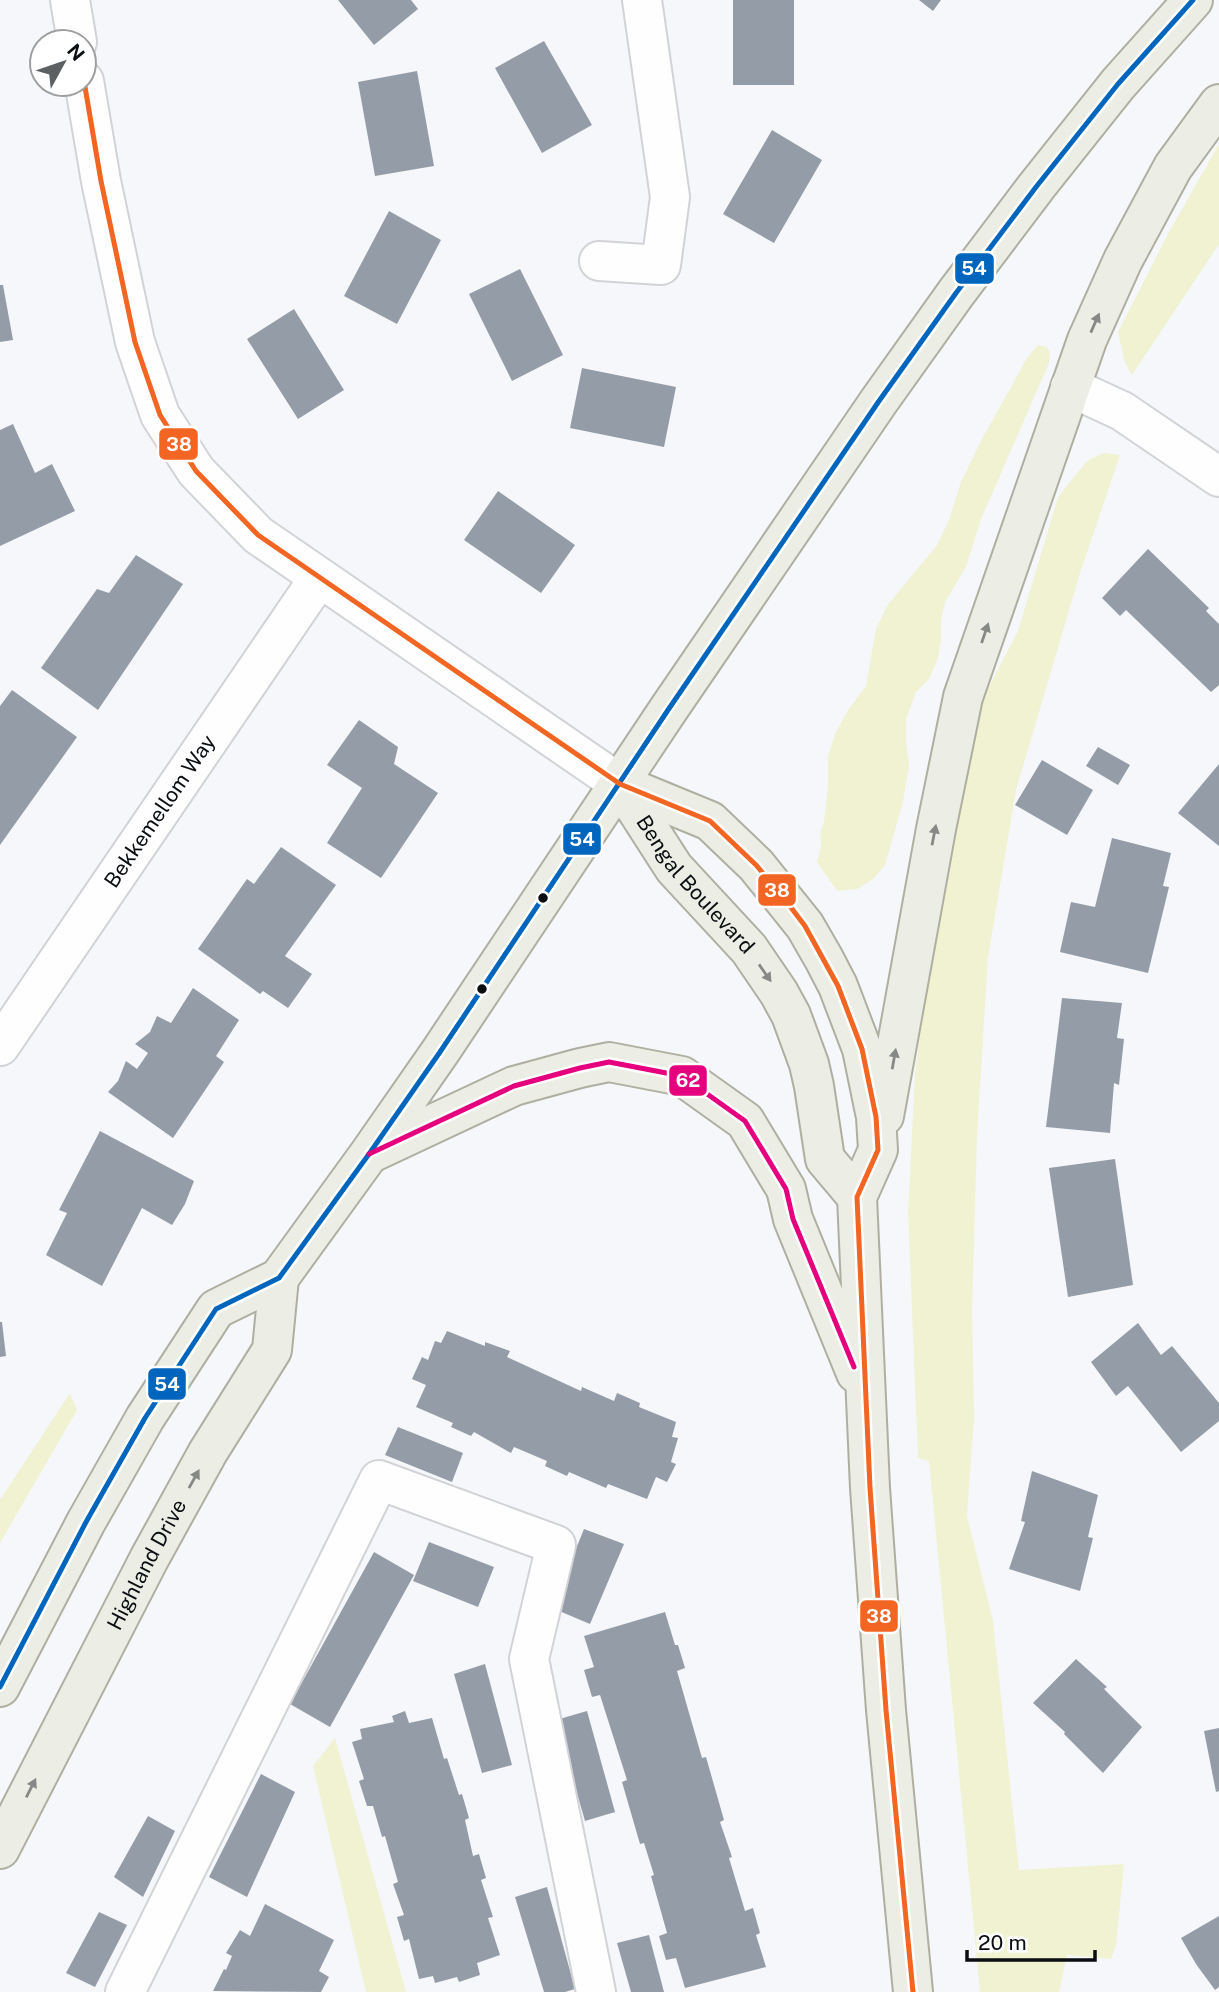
<svg xmlns="http://www.w3.org/2000/svg" width="1219" height="1992" font-family="'Public Sans',sans-serif">
<style>
.green{fill:#f1f2d2}
.building{fill:#949da7}
.lines{fill:none;stroke-linecap:round;stroke-linejoin:round}
.minor-casing{stroke:#d1d3d7;stroke-width:42}
.major-casing{stroke:#afafa1;stroke-width:42}
.minor{stroke:#fefefe;stroke-width:38}
.major{stroke:#ecede5;stroke-width:38}
.bus-1-casing{stroke:#fff;stroke-width:10}
.bus-2-casing{stroke:#fff;stroke-width:10}
.bus-3-casing{stroke:#fff;stroke-width:10}
.bus-1{stroke:#0065bd;stroke-width:5}
.bus-2{stroke:#f26522;stroke-width:5}
.bus-3{stroke:#e5007d;stroke-width:5}
.oneway{fill:#878986}
.bus-dot{fill:#0b0e11;stroke:#fff;stroke-width:2.5}
.labels{text-anchor:middle;stroke-width:7;stroke-linejoin:round;paint-order:stroke}
.street-label{font-size:21px;fill:#0b0e11;stroke:#fff}
.line-badge{stroke:#fff;stroke-width:2.5}
.badge-label{font-size:19px;text-anchor:middle;font-weight:bold;fill:#fff}
</style>
<rect width="100%" height="100%" fill="#f5f7fa"/>
<path class="green" d="M1219,144v100l-87,131 -7,-12 -7,-31 50,-98z
M1038,345l9,2 3,6 -1,10 -68,156 -15,48 -21,35 -4,18v19l-3,19 -9,21 -13,13 -10,27v23l3,23 -6,37 -18,63 -12,14 -16,10 -20,2 -20,-29 4,-15 -1,-14 4,-11 4,-36v-29l7,-23 13,-24 18,-24 10,-57 11,-23 50,-61 12,-25 12,-38 20,-41 46,-83z
M1104,453l16,2 -40,118 -64,217 -28,167 -11,178 -5,175 2,108 -7,98 26,105 26,249 105,-6 -8,81 -5,14 -44,-4 -8,37h-79l-51,-531 -11,-3 -10,-245 7,-138 14,-119 49,-248 40,-77 40,-134 29,-36z
M70,1393l7,17 -77,133v-43z
M335,1738l71,254h-40l-53,-226z"/>
<path class="building" d="M338,0h73l7,9 -44,36z
M733,0h61v85h-61z
M919,0h22l-8,11z
M544,41l48,84 -50,28 -47,-85z
M417,71l17,95 -59,10 -17,-94z
M772,130l50,30 -48,83 -51,-29z
M389,211l52,29 -44,84 -53,-28z
M520,269l43,86 -51,26 -43,-87z
M0,285h3l10,55 -13,2z
M294,309l50,81 -46,29 -51,-80z
M582,368l94,19 -12,60 -94,-19z
M13,424l22,49 17,-9 23,47 -75,35v-116z
M498,491l77,54 -34,48 -77,-53z
M1148,549l61,59 -3,3 13,13v61l-8,7 -85,-82 -6,6 -18,-18z
M136,555l47,29 -85,126 -57,-42 56,-79 12,4z
M12,690l65,47 -77,108v-139z
M359,720l39,27 -4,17 44,29 -57,85 -54,-35 35,-55 -35,-23z
M1098,747l32,18 -12,20 -32,-19z
M1042,760l51,30 -26,45 -52,-30z
M1219,764v82l-41,-33z
M1112,838l59,15 -8,33 6,1 -21,86 -88,-21 11,-50 24,5z
M281,847l55,38 -51,71 27,18 -24,34 -25,-17 -3,3 -62,-45 49,-70 7,5z
M193,988l46,32 -23,36 8,6 -51,76 -65,-46 10,-11 8,-20 11,8 11,-16 -13,-9 15,-12 7,-16 14,7z
M1062,998l60,5 -5,35 7,1 -5,46 -5,-2 -4,50 -64,-6z
M100,1131l94,50 -9,23 -13,21 -30,-17 -40,78 -56,-31 21,-42 -8,-3z
M1115,1159l18,126 -65,12 -19,-129z
M0,1322h2l4,34 -6,1z
M1138,1323l23,32 11,-9 47,57v18l-38,31 -53,-66 -12,10 -25,-34z
M447,1331l38,15v-4l25,9 -3,6 74,34 1,-4 32,14 3,-8 23,10 -1,4 37,15 -4,15 6,1 -7,24 5,2 -9,18 -11,-5 -9,22 -39,-15 -2,4 -37,-16 -2,4 -22,-10 2,-5 -33,-14 -3,6 -37,-21 -3,4 -20,-9 2,-4 -37,-16 10,-22 -14,-6 10,-22 6,3 7,-19 6,2z
M398,1427l65,26 -11,29 -67,-27z
M1032,1471l66,24 -10,42 5,1 -13,53 -71,-22 16,-47 -4,-1z
M584,1529l40,15 -34,80 -38,-16z
M429,1542l65,25 -16,40 -65,-26z
M374,1552l40,23 -84,152 -40,-23z
M665,1612l10,33h3l7,23 -8,3 25,87 4,-1 18,63 -4,2 12,35 -3,1 16,53 8,-3 7,25 -4,2 10,32 -81,21 -9,-30 -10,2 -7,-24 8,-3 -16,-57 3,-1 -10,-32 -4,1 -18,-62 5,-2 -27,-85 -8,2 -8,-27 10,-3 -10,-31z
M1076,1659l31,28 -3,2 38,38 -39,46 -39,-39 1,-2 -32,-29z
M485,1664l27,101 -30,8 -28,-99z
M405,1711l4,12 23,-5 12,41 3,-1 12,37 3,-1 7,24 -4,2 8,36 6,-2 7,24 -5,2 12,37 -5,1 12,37 -23,8 3,12 -21,7 -2,-5 -22,6 -2,-7 -14,3 -10,-40 -5,2 -7,-24 7,-2 -11,-31 5,-2 -13,-46 -3,1 -9,-31h-6l-8,-25 5,-2 -12,-37 10,-3 -2,-10 34,-7 -2,-6z
M587,1711l28,101 -30,9 -29,-101z
M1219,1728v63l-3,1 -12,-61z
M261,1774l34,18 -48,105 -38,-20z
M148,1816l27,15 -32,66 -29,-20z
M547,1887l28,102 -10,3h-21l-29,-95z
M265,1904l69,36 -15,31 10,6 -8,15 -108,-1 11,-22 2,1 6,-14 -6,-3 14,-23 10,6z
M99,1912l28,13 -32,62 -29,-14z
M1219,1916v71l-4,3 -19,-26 -15,-26z
M649,1935l15,57h-33l-14,-49z"/>
<g class="lines">
<defs>
<g id="minor">
<path d="M70,0l7,42"/>
<path d="M84,81l17,100 34,161 25,73 36,56 62,64 362,249"/>
<path d="M599,261l62,4 9,-68 -28,-197"/>
<path d="M1070,387l52,24 97,66"/>
<path id="s1" d="M0,1046l319,-468"/>
<path d="M125,1992l254,-512 177,65 -27,114 67,333"/>
</g>
<g id="major">
<path d="M620,784l90,37 46,44 49,61 19,33 14,27 24,63 14,68 2,33 -21,47 13,291 16,222 27,282"/>
<path id="s2" d="M620,784l54,84 75,81 30,44 12,22 18,49 5,22 11,73 32,38"/>
<path d="M884,1116l52,-287 27,-132 124,-357 36,-80 50,-93 46,-63"/>
<path d="M371,1153l143,-67 66,-18 29,-6 73,14 63,45 41,68 7,30 63,154"/>
<path d="M0,1687l86,-165 59,-104 71,-109 63,-31 90,-124 71,-102 228,-342 211,-309 77,-108 80,-106 82,-103 75,-84"/>
<path id="s3" d="M0,1849l149,-290 59,-107 64,-102 7,-72"/>
</g>
</defs>
<use href="#minor" class="minor-casing"/>
<use href="#major" class="major-casing"/>
<use href="#minor" class="minor"/>
<use href="#major" class="major"/>
<defs>
<path id="bus-1" d="M0,1687l86,-165 59,-104 71,-109 63,-31 90,-124 71,-102 228,-342 211,-309 77,-108 80,-106 82,-103 75,-84"/>
<path id="bus-2" d="M84,81l17,100 34,161 25,73 36,56 62,64 362,249 90,37 46,44 27,32 22,29 33,60 24,63 14,68 2,33 -21,47 13,291 16,222 27,282"/>
<path id="bus-3" d="M369,1154l145,-68 66,-18 29,-6 73,14 63,45 41,68 7,30 61,148"/>
</defs>
<use href="#bus-1" class="bus-1-casing"/>
<use href="#bus-2" class="bus-2-casing"/>
<use href="#bus-3" class="bus-3-casing"/>
<use href="#bus-1" class="bus-1"/>
<use href="#bus-2" class="bus-2"/>
<use href="#bus-3" class="bus-3"/>
</g>
<defs><path id="oneway-solid" d="M-6-.8H1V-3.2L6.5 0L1 3.2V.8H-6Z" transform="scale(1.75)"/></defs>
<g class="oneway">
<use href="#oneway-solid" transform="translate(1095 323) rotate(-66)"/>
<use href="#oneway-solid" transform="translate(985 633) rotate(-71)"/>
<use href="#oneway-solid" transform="translate(934 835) rotate(-79)"/>
<use href="#oneway-solid" transform="translate(765 973) rotate(55)"/>
<use href="#oneway-solid" transform="translate(894 1059) rotate(-80)"/>
<use href="#oneway-solid" transform="translate(194 1479) rotate(-61)"/>
<use href="#oneway-solid" transform="translate(31 1788) rotate(-63)"/>
</g>
<g class="bus-dot">
<circle cx="543" cy="898" r="6"/>
<circle cx="482" cy="989" r="6"/>
</g>
<g class="labels">
<g class="street-label">
<text dy="7" stroke="none"><textPath href="#s1" startOffset="284">Bekkemellom Way</textPath></text>
<text dy="7" stroke="none"><textPath href="#s2" startOffset="126">Bengal Boulevard</textPath></text>
<text dy="7" stroke="none"><textPath href="#s3" startOffset="320">Highland Drive</textPath></text>
</g>
</g>
<g class="line-badge">
<rect x="954" y="252" width="41" height="33" rx="7" fill="#0065bd"/>
<rect x="158" y="427" width="41" height="34" rx="7" fill="#f26522"/>
<rect x="562" y="822" width="40" height="34" rx="7" fill="#0065bd"/>
<rect x="757" y="873" width="40" height="34" rx="7" fill="#f26522"/>
<rect x="668" y="1064" width="40" height="33" rx="7" fill="#e5007d"/>
<rect x="147" y="1367" width="40" height="34" rx="7" fill="#0065bd"/>
<rect x="859" y="1599" width="40" height="34" rx="7" fill="#f26522"/>
</g>
<g class="badge-label">
<text x="974" y="275">54</text>
<text x="179" y="451">38</text>
<text x="582" y="846">54</text>
<text x="777" y="897">38</text>
<text x="688" y="1087">62</text>
<text x="167" y="1391">54</text>
<text x="879" y="1623">38</text>
</g>
<g transform="translate(63 63) rotate(50)"><circle r="33" fill="#ffffff" stroke="#9d9fa0" stroke-width="2"/>
<path d="M0-5L12 26L0 18L-12 26Z" fill="#5d6063"/>
<text y="-10" font-size="19" font-weight="bold" text-anchor="middle" fill="#0b0e11">N</text>
</g>
<path d="M967 1950v10h128v-10" fill="none" stroke="#0b0e11" stroke-width="3.5"/>
<text x="978" y="1950" font-size="21" fill="#0b0e11" stroke="#ffffff" stroke-width="5" paint-order="stroke">20 m</text>
</svg>
